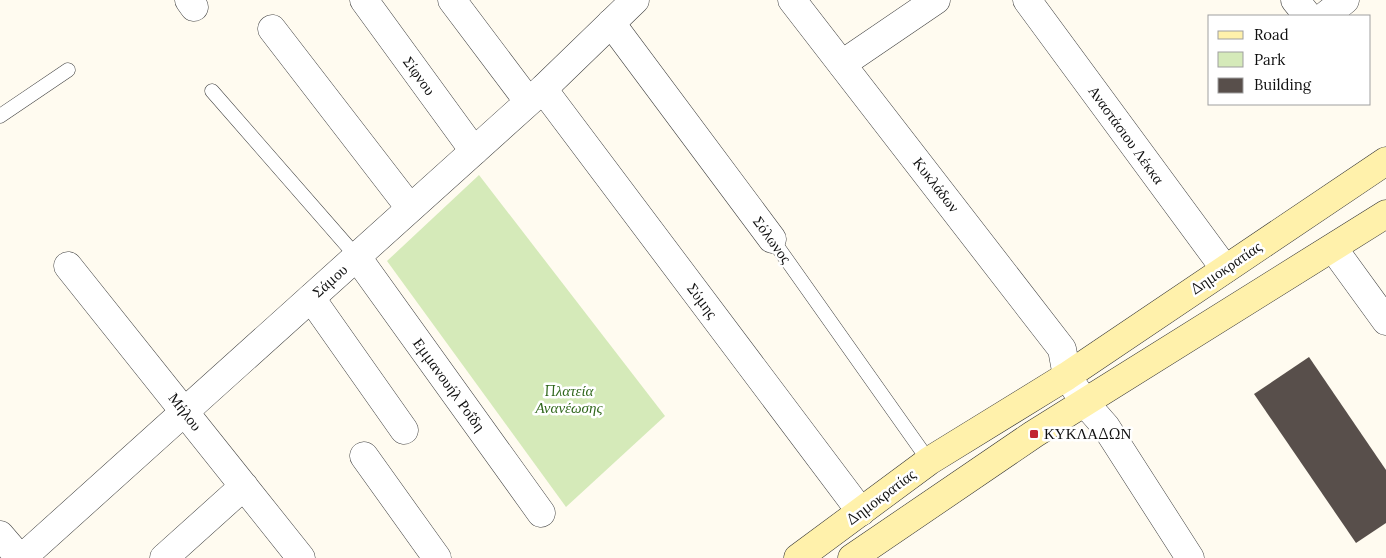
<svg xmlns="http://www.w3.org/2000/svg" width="1386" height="558" font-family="Lora,serif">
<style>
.green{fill:#d5eab9}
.building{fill:#584f4b}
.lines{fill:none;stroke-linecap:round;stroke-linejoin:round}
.service-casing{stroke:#424242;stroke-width:15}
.minor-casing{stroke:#424242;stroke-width:29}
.tertiary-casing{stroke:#424242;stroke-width:29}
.secondary-casing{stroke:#313131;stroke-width:29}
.service{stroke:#fff;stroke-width:14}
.minor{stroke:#fff;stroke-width:28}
.tertiary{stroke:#fff;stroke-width:28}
.secondary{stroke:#fff1ab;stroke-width:28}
.poi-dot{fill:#c22434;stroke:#fff;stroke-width:2}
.labels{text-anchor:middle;stroke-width:5;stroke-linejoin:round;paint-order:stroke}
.street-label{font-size:15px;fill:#0f0f0f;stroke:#fff}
.park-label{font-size:15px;font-style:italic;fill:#31681d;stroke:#fff}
.poi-label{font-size:15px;fill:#0f0f0f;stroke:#fff;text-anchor:start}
</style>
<rect width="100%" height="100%" fill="#fffbf0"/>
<path class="green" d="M479,175l186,241 -99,91 -179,-246z"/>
<path class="building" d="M1309,357l77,113v53l-30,20 -102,-149z"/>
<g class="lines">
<defs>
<path id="service" d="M212,91l145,166
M0,116l68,-46
M772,239l157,222"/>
<path id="minor" d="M189,0l5,7
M364,0l110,151
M452,0l76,101
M1027,0l198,269
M1295,0l13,16
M1325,16l20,-16
M611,23l161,216
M272,29l138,179
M842,64l94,-64
M543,89l318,423
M1333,248l53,73
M357,257l184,256
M68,266l233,292
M311,298l93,132
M364,456l73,102
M0,535l12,14 13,9
M164,558l80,-72"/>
<path id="tertiary" d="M792,0l270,349 5,27 18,27 21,24 84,131
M22,558l521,-469 92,-89"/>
<path id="secondary" d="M798,558l131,-97 138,-85 319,-215
M852,558l182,-124 352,-220"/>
</defs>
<use href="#service" class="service-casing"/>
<use href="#minor" class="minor-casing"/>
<use href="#tertiary" class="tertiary-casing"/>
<use href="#secondary" class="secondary-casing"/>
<use href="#service" class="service"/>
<use href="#minor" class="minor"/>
<use href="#tertiary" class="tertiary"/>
<use href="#secondary" class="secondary"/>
</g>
<rect class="poi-dot" x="1029" y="429" width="10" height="10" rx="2.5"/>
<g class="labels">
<g class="street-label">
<text transform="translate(419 76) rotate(54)" y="5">Σίφνου</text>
<text transform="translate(1126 135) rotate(54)" y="5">Αναστάσιου Λέκκα</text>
<text transform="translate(936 185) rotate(52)" y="5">Κυκλάδων</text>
<text transform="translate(772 240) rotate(54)" y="5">Σόλωνος</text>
<text transform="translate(1226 268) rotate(-34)" y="5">Δημοκρατίας</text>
<text transform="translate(330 281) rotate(-42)" y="5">Σάμου</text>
<text transform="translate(702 301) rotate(53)" y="5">Σύμης</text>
<text transform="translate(449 385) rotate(54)" y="5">Εμμανουήλ Ροΐδη</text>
<text transform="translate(185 412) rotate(52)" y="5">Μήλου</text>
<text transform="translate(881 497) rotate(-37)" y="5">Δημοκρατίας</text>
</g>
<g class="park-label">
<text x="569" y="396">Πλατεία<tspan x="569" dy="17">Ανανέωσης</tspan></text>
</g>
<g class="poi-label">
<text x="1044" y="439">ΚΥΚΛΑΔΩΝ</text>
</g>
</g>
<rect x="1208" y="15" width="162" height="90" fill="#ffffff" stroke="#9f9f9f"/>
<rect x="1218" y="31" width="25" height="8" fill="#fff1ab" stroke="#9f9f9f"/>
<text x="1254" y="40" font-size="15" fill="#0f0f0f">Road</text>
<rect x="1218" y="52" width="25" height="15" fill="#d5eab9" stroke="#9f9f9f"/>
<text x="1254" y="65" font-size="15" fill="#0f0f0f">Park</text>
<rect x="1218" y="78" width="25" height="15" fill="#584f4b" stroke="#9f9f9f"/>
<text x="1254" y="90" font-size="15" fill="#0f0f0f">Building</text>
</svg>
